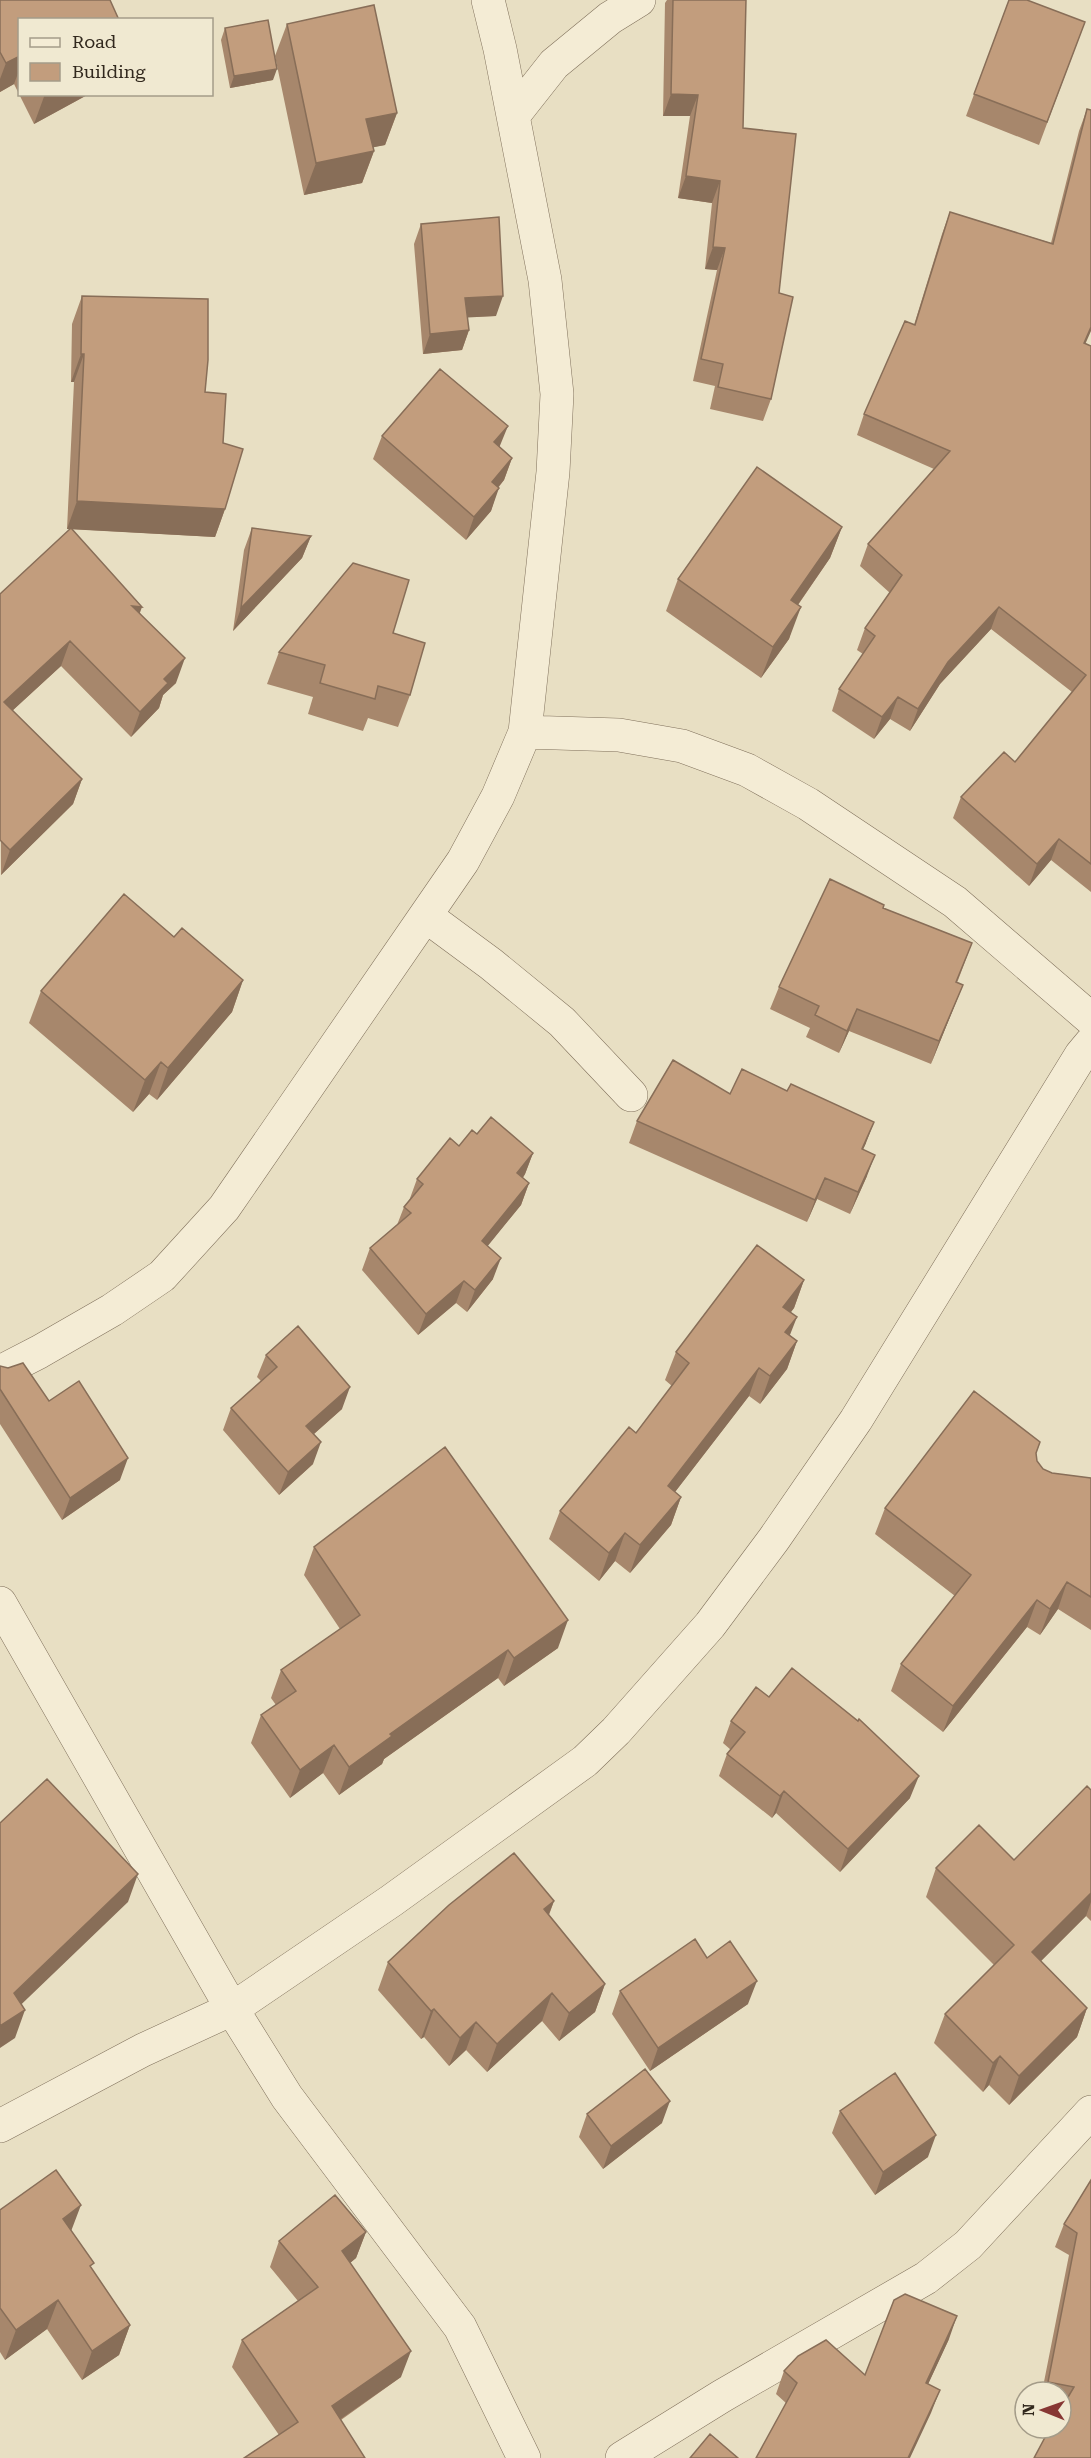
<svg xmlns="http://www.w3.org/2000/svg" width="1091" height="2458" font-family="'Roboto Serif',serif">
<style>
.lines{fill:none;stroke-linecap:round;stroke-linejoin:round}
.street-casing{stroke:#80715c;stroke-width:34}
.street{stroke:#f4ecd5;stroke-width:33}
.wall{fill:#a7876c}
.shaded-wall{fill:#886e58}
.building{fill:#c29d7d;stroke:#886e58;stroke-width:1.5}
</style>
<rect width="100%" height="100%" fill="#e8dfc3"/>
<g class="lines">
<defs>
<path id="street" d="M513,116l41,-52 56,-46 29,-18
M525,732l94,3 63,11 65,24 61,34 147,98 136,117
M426,916l65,48 71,58 69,73
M0,1372l39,-20 73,-42 50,-34 62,-68 239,-347 35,-65 27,-64 28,-260 4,-78 -12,-114 -45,-231 -12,-49
M0,1603l232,406 55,88 173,230 64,131
M0,2126l143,-76 89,-41 159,-108 194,-140 31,-30 94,-106 64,-86 82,-119 225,-365 10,-12
M622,2458l100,-62 204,-118 42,-33 123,-133"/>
</defs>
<use href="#street" class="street-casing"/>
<use href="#street" class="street"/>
</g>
<path class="wall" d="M0,0l20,20v74h69l-55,30 -20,-40 -14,8z
M667,0h79l-3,128 36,165 -8,106 -8,22 -53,-12 5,-23 -22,-5 24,-111 -12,-1 7,-66 -34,-5 12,-82h-27l2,-113z
M1009,0l76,22 -46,123 -73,-29z
M287,24l110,89 -12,32 -12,2 1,4 -12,32 -58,12 -29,-139z
M225,28l48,52 -43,8 -9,-48z
M1087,109l-2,234 6,3v546l-40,-32 -22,26 -76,-68 8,-21 54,-35 57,-70 -81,-63 -51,55 -30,47 -20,-12 -16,20 -42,-28 7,-22 24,-35 -6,-4 8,-22 25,-35 -30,-27 8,-22 66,-75 -77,-34 7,-21 50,-89 28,-91 8,-22 101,31 28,-112z
M421,224l75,92 -29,1 2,13 -7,20 -39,4 -9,-110z
M82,296l123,96 18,51 2,66 -10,28 -143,-8 68,84 36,70 -13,12 -4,13 -28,29 -70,-71 -49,45 70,68 -9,25 -72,71 -1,-281 71,-65h-4l7,-147h-3l1,-58z
M382,436l118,11 12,11 -8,22 -6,8 -7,23 -25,29 -93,-81z
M842,527l-12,31 -32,47 -9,34 -28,39 -95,-67 12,-32z
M252,528l59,8 -9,22 -69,73 11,-81z
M393,633l17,62 -12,32 -30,-9 -5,13 -55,-17 5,-17 -46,-13 12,-32z
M883,908l89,35 -15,40 6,2 -9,22 -23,57 -82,-33 -10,22 -33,-16 4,-9 -40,-19 9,-22z
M174,937l69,43 -11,32 -75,88 -8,-6 -16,18 -104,-89 12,-32z
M637,1121l229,22 -3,6 4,27 -17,38 -33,-15 -10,23 -178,-79z
M477,1134l56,19 -8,21 -2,4 6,5 -8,22 -34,41 6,33 -26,33 -11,-9 -38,32 -56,-65 8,-22 27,-23 7,-18 5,-6 8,-22z
M804,1280l-10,28 -3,4 -1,23 7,6 -10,28 -27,35 -11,-8 -74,96 6,5 -10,28 -41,48 -15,-12 -16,20 -50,-42 11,-28 76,-78 36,-47 -7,-6 11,-28z
M266,1355l76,54 -28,25 -1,30 -34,31 -56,-65 8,-22 30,-27 -4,-4z
M0,1366l49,35 71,79 -58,40 -62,-96z
M1040,1442l-4,12 1,7 6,8 9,4 39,5v152l-33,-21 -18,26 -13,-8 -84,105 -52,-41 10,-27 54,-68 -80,-62 10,-26z
M314,1547l244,101 -54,38 -6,-8 -114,81 -2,5 -43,31 -16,-22 -33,25 -39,-55 10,-28 15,-10 -5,-7 10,-28 59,-41 -36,-54z
M769,1697l141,101 -70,74 -64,-59 -4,5 -53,-42 8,-22 4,-4 -8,-7 8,-22z
M1091,1790v131l-5,-5 -45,45 46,47 -10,29 -68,68 -20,-20 -6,7 -49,-49 11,-29 49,-49 -68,-68 10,-29 78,-8z
M554,1901l-5,14 56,69 -10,28 -36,29 -17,-20 -55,51 -21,-22 -17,16 -25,-29 -3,2 -43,-49 10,-28z
M707,1958l41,46 -98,67 -38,-57 8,-23z
M840,2111l88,46 -53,38 -43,-62z
M587,2114l75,9 -59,46 -24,-32z
M1091,2180v278l-30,-49v-17h-19l27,-137 -14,-8 9,-23z
M0,2210l71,21 21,38 38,56 -11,30 -37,25 -35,-51 -42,31 -5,-8z
M366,2232l-10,26 -6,5 51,114 -60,43 -62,15 -47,-68 10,-27 56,-39 -28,-34 9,-26z
M949,2339l-21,45 3,29 -145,-10 -10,-9 8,-23 81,4z"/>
<path class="shaded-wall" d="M20,56v12l-6,16 -14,8v-13l6,-16z
M277,69l-4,11 -43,8 4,-12z
M45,94h44l-55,30z
M671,94l27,1 -8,21h-27z
M397,113l-12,32 -30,6 11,-32z
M374,151l-12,32 -58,12 12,-32z
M686,176l34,5 -8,22 -34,-5z
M713,247l12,1 -8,22 -12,-1z
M503,296l-7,20 -38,2 7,-20z
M1091,327v4l-15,34 8,-22z
M469,330l-7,20 -39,4 7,-20z
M81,354h3l-10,28h-3z
M508,426l-9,22 -5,-6z
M512,458l-8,22 -20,24 8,-22z
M499,488l-8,23 -25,29 8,-23z
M77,501l148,8 -10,28 -148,-8z
M842,527l-12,31 -51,74 12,-32z
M311,536l-9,22 -69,73 8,-23z
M132,606l10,1 -9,25z
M801,607l-12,32 -28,39 12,-31z
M999,607l-8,22 -51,55 -30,47 8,-22 30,-47z
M70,641l-9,25 -61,56 4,-20z
M185,658l-9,25 -13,12 -4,13 -28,29 9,-25 24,-33z
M898,697l-8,22 -16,20 8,-22z
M82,779l-9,25 -72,71 9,-25z
M1059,839l-8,21 -22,26 8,-22z
M243,980l-11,32 -75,88 11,-32z
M963,985l-9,22 -23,57 8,-23z
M857,1009l-8,22 -10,22 8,-22z
M161,1062l-12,32 -16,18 12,-32z
M874,1122l-8,21 -12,27 8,-21z
M533,1153l-8,21 -15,21 7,-22z
M875,1155l-8,21 -17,38 8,-22z
M825,1178l-8,21 -10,23 8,-22z
M529,1183l-8,22 -47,58 8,-22z
M501,1258l-8,21 -26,33 8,-22z
M804,1280l-10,28 -21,27 10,-28z
M464,1281l-8,22 -38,32 8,-21z
M797,1317l-11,28 -1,-13z
M797,1341l-10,28 -27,35 10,-28z
M759,1368l-10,28 -91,118 10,-28z
M350,1387l-8,22 -44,39 8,-22z
M321,1442l-8,22 -34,31 9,-23z
M128,1458l-8,22 -58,40 8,-22z
M681,1497l-10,28 -41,48 10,-28z
M625,1533l-10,28 -16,20 10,-28z
M1067,1582l-9,27 -18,26 10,-26z
M1037,1600l-10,27 -84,105 10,-26z
M568,1620l-10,28 -54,38 10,-28z
M508,1650l-10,28 -114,81 -2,5 -43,31 10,-28 41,-33z
M334,1745l-11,28 -33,25 10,-28z
M919,1776l-9,22 -70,74 8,-23z
M784,1791l-8,22 -4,5 8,-22z
M138,1874l-10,28 -124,119 10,-28z
M1091,1893v9l-5,14 -65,65 11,-29z
M554,1901l-11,28 1,-20z
M757,1981l-9,23 -98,67 8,-23z
M605,1984l-10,28 -36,29 10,-28z
M552,1993l-10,28 -55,51 10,-28z
M1087,2008l-10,29 -68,68 10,-29z
M434,2009l-10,28 -3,2 10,-28z
M25,2010l-10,28 -15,10v-22z
M476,2022l-10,28 -17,16 11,-28z
M1000,2056l-11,29 -6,7 10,-29z
M670,2101l-8,22 -59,46 8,-23z
M936,2135l-8,22 -53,38 8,-23z
M81,2205l-11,29 -7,-15z
M366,2232l-10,26 -24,20 10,-27z
M58,2300l-11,29 -42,31 11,-30z
M957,2316l-8,23 -31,67 8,-23z
M130,2325l-11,30 -37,25 10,-29z
M411,2351l-10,26 -79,55 10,-26z
M940,2390l-9,23 -21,45h-2z"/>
<path class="building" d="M0,0h110l9,20h-99v36l-14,7 -6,-11z
M673,0h73l-3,128 53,6 -17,159 14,4 -22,102 -53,-12 5,-23 -22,-5 24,-111 -12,-1 7,-66 -34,-5 12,-81 -27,-1z
M1009,0h18l58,22 -38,100 -73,-28z
M374,5l23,108 -31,6 8,32 -58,12 -29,-139z
M268,20l9,49 -43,7 -9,-48z
M1087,109l4,1v217l-7,16 7,3v518l-32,-25 -22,25 -76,-67 43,-45 11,10 71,-87 -87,-68 -51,55 -30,47 -20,-12 -16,20 -43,-28 36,-53 -10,-8 37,-53 -34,-31 82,-93 -86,-37 41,-93 10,4 35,-113 103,32z
M499,217l4,79 -38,2 4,32 -39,4 -9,-110z
M82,296l126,3v61l-3,32 21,2 -3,49 20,6 -18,60 -148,-8 7,-147h-3z
M440,369l68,57 -14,16 18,16 -20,24 7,6 -25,29 -92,-81z
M757,467l85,60 -51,73 10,7 -28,40 -95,-68z
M71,528l71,79 -10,-1 53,52 -21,21 4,4 -28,29 -70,-71 -66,61 78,77 -72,71 -10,-10v-246z
M252,528l59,8 -70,72z
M353,563l56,17 -16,53 32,10 -15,52 -32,-9 -3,13 -55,-16 5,-18 -46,-13z
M830,879l54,26 -1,3 89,35 -16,39 7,3 -24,56 -82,-32 -10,22 -32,-16 4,-9 -40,-19z
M124,894l50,43 8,-9 61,52 -75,88 -7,-6 -16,18 -104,-89z
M673,1060l57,34 12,-25 45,22 4,-7 83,38 -12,27 13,6 -17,37 -33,-14 -10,22 -178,-79z
M491,1117l42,36 -16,20 12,10 -47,58 19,17 -26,32 -11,-9 -38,33 -56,-66 41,-35 -7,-6 19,-23 -6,-5 33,-41 9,8 13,-16 5,4z
M757,1245l47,35 -21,27 14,10 -12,15 12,9 -27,35 -11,-8 -91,118 13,11 -41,48 -15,-12 -16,20 -49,-42 69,-84 7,6 53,-70 -13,-11z
M298,1326l52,61 -44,39 15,16 -33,30 -57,-64 46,-41 -11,-12z
M23,1363l26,38 30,-20 49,77 -58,40 -70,-109v-23l8,2z
M974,1391l66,51 -4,11 1,8 6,8 9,4 39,5v119l-24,-15 -17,27 -13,-9 -84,106 -52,-42 70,-89 -86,-67z
M445,1447l123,173 -54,38 -6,-8 -118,84 2,2 -43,31 -15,-22 -34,25 -39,-55 35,-24 -15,-21 79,-55 -46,-68z
M792,1668l66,53 1,-2 60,57 -71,73 -64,-58 -4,5 -53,-42 18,-22 -14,-11 25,-34 13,10z
M47,1779l91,95 -124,119 11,17 -25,16v-203z
M1087,1786l4,4v103l-59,59 55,56 -68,68 -19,-20 -7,7 -48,-49 69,-69 -78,-77 43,-43 35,35z
M514,1853l40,48 -10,8 61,75 -36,29 -17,-20 -55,51 -21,-22 -16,16 -26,-29 -3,2 -43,-49 61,-57z
M695,1939l12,19 23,-17 27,40 -99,67 -38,-57z
M645,2069l25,32 -59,45 -24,-32z
M895,2073l41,62 -53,37 -43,-61z
M56,2170l25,35 -18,14 31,44 -4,3 40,59 -38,26 -34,-51 -42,30 -16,-22v-98z
M1091,2180v278h-57l16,-30h11v-19l13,-22 -26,-5 29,-149 -13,-9z
M335,2195l31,37 -24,19 69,100 -79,55 33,52h-121l54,-36 -56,-82 76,-53 -39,-46z
M905,2294l52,22 -31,67 14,7 -32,68h-152l41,-75 -13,-12 14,-15 28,-16 39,35 29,-75z
M710,2434l28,24h-48z"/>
<rect x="18" y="18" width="195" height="78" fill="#f0e9d1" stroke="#a49c89" stroke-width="1.5"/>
<rect x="30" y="38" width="30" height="9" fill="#f4ecd5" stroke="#a49c89" stroke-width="1.5"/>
<text x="72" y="48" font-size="18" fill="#32291e">Road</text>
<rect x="30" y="63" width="30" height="18" fill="#c29d7d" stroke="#a49c89" stroke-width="1.5"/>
<text x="72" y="78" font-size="18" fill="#32291e">Building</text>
<g transform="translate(1043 2410) rotate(271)"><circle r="28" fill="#f0e9d1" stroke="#a49c89" stroke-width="1.5"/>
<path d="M0-4.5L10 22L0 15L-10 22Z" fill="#873733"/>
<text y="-9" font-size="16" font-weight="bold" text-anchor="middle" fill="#32291e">N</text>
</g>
</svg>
